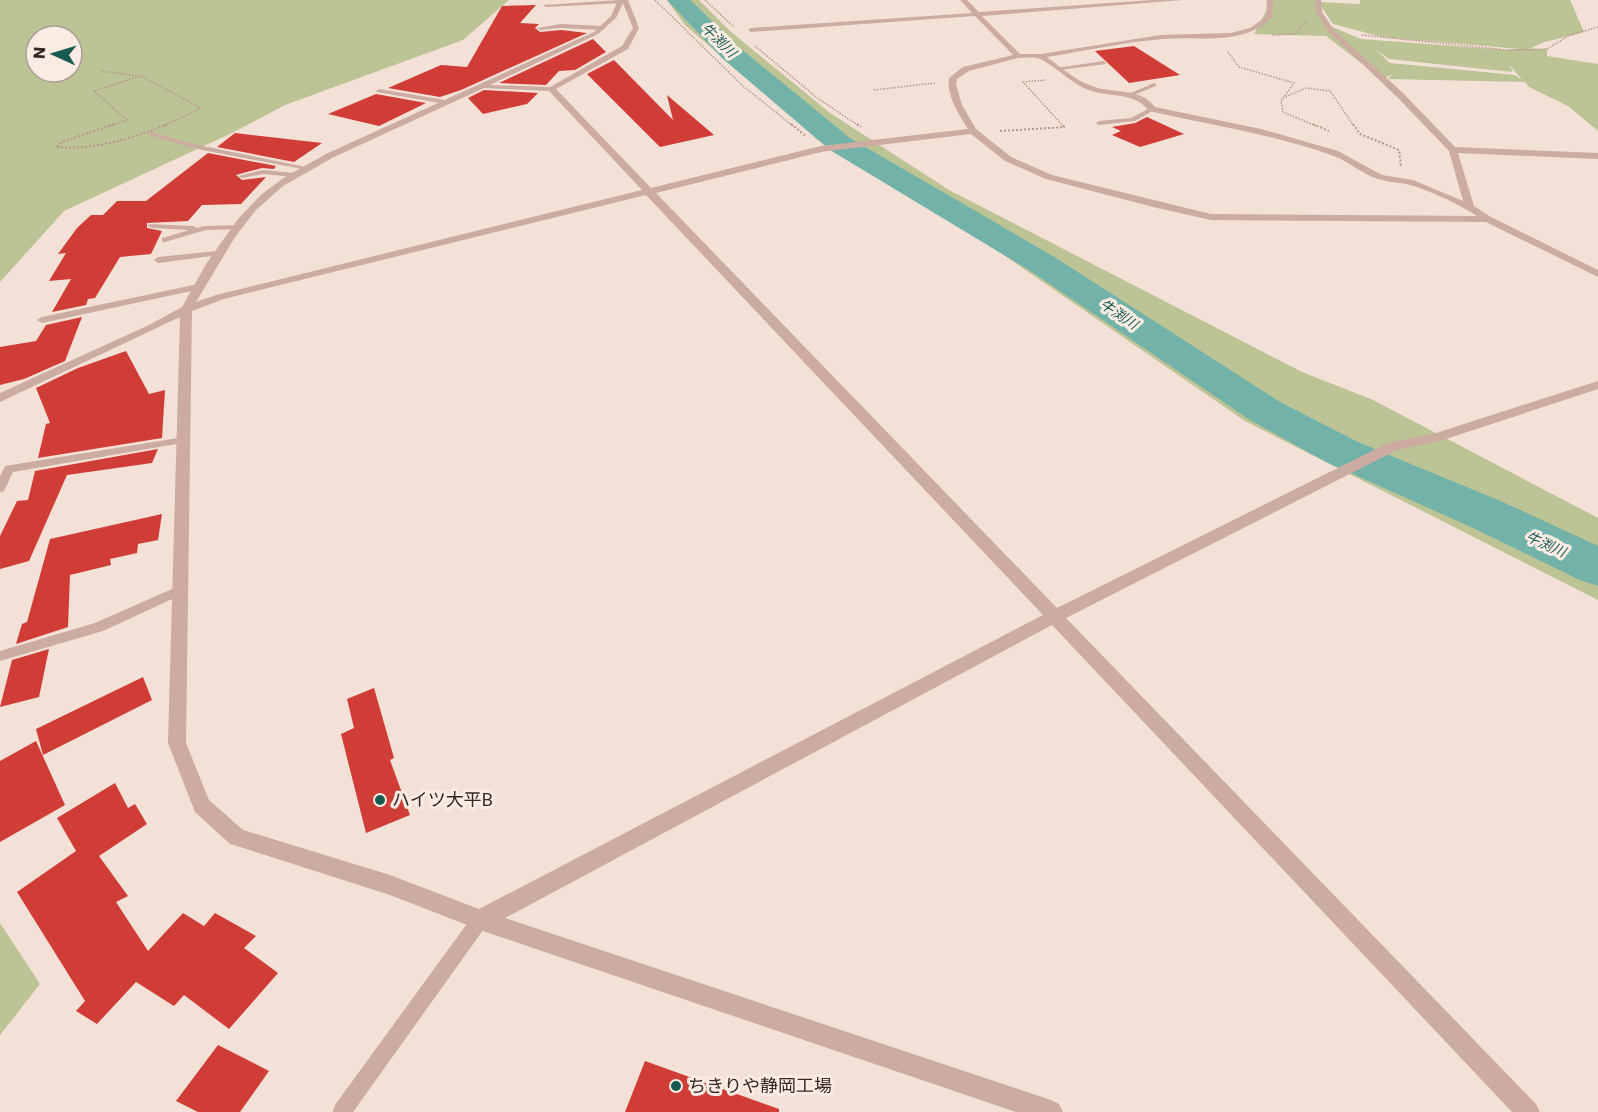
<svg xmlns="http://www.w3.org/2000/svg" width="1598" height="1112" font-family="Poppins,'Noto Sans JP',sans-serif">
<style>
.green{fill:#bcc395;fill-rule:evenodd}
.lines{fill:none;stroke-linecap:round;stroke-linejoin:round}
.river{fill:#73b2a8;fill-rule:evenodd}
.building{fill:#d03d37}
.path-far1{stroke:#b7968c;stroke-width:1.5;stroke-dasharray:1.5 1.5;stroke-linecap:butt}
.path{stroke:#b7968c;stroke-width:2;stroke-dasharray:2 2;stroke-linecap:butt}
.service{fill:#ccaca1;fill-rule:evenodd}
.minor{fill:#ccaca1;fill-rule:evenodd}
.poi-dot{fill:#175a51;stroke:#faebe3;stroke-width:2}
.labels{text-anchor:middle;stroke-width:6;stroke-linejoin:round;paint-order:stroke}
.far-water-label{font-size:14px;font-style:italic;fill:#175a51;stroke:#faebe3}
.near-poi-label{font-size:18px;fill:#352725;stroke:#faebe3;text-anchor:start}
</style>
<rect width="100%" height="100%" fill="#f3e0d6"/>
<path class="green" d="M0,0h509l-46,40 -178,65 -51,27 -170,79 -64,71zM36,36h36v36h-36z
M667,0h32l31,31 100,82 119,77 353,182 71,28 225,118v82l-353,-179 -247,-170 -180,-111 -133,-115z
M1270,0h45l3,14 12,12 31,13 146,11 13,-1 -138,-12 -49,-13 -15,-22 42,2v-4h210l14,32 -39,10 -16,7h18v7l51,8v67l-30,-25 -39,-19 -4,-5 -137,-3 5,-5 -11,5 -56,-43 -72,-2 17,-32zM1375,49l14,10 124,13 -4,-8 13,16 -7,-5 -125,-12z
M0,923l40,61 -40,51z"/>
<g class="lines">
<path class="river" d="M667,0h23l50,48 110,90 206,120 224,144 78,40 147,61 93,43v40l-18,-6 -109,-53 -145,-65 -76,-42 -218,-148 -202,-122 -108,-92z"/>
</g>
<path class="building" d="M536,5l-16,18 19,1 -4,4 5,4 21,-2 26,3 -126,57 -21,7 -52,-9 53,-23 26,2 35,-61z
M593,39l13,13 -31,18 -16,1 -13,14 -47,-2z
M1134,46l46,29 -51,8 -34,-32z
M614,60l59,60 -6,-25 47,40 -54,12 -73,-73z
M484,90l54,3 -11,11 -44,10 -15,-16z
M376,94l50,9 -47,23 -51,-12z
M1147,117l37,17 -44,13 -28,-12 9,-4 -9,-4 23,-4z
M235,133l87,10 -28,19 -77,-15z
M208,153l68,13 -2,3 -12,-1 -26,7 6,5 24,-3 -25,27 -39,1 -14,16 -41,2v5l15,3 -11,23 -31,3 -25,41 -7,1 -2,6 -34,7 19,-33 -22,2 17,-28 -8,1 19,-26 14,-13h12l14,-14h29z
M82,317l-17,44 -41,18 -24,6v-38l36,-6 10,-16z
M126,351l23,43 16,-4 -3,48 -124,20 8,-34 4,-1 -14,-35 42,-20z
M158,449l-6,14 -85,12 -38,86 -29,8v-33l17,-35 11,-1 7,-29z
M162,514l-4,26 -20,4 -1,9 -27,6 1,6 -41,10 -2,52 -52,17 6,-20 5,-2 23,-83z
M49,649l-10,48 -39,10 12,-47z
M143,677l9,23 -109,55 -7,-26z
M374,688l20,70 -4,2 20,55 -44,18 -25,-99 13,-6 -7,-29z
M36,741l29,64 -65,37v-81z
M115,783l13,25 7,-4 12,20 -48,32 29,40 -12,6 32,49 35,-38 21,13 11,-13 41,23 -12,12 34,25 -49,56 -45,-34 -10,11 -38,-24 -39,42 -21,-13 9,-10 -68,-109 59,-41 -19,-33z
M218,1045l51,26 -29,41h-42l-22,-11z
M645,1061l134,48v3h-154z"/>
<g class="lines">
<path class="path-far1" d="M655,0l88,86 50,40
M705,0l29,27
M1272,35l23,-1 12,-13
M1362,35l145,15 40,-1 21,-13 30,-9
M755,46l61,51 43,29
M1228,52l11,15 55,16 -13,18 2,11 33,14
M102,71l38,5
M1045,80l-22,2 40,44
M874,90l61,-7
M1283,98l23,-10 24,3 24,35
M110,126l17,-6 -33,-29 47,-15 60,32 -37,18"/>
<path class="path" d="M114,124l-52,18 -6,5c39,3 75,-8 111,-23
M791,124l15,12
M857,124l4,3
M1313,124l16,7
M1353,124l7,10 39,16 2,16
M1000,131l64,-4 -2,-3"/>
<path class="service" d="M620,0l2,3 -76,4 -3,-2z
M561,24l41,2 3,2 -3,2 -41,-2 -21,2 -3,-2z
M1104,61l2,3 -47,6 -3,-2z
M1154,83l3,2 -1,1 -25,10 -5,-1z
M379,89l66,11 3,2 -3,2 -68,-12 -1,-1z
M1152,107l3,2 -1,1 -19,11 -36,4 -3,-2 3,-2 32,-3z
M149,131l44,13 118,24 -4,2 -115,-22 -45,-14v-2z
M263,170l31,3 4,2 -4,2 -31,-3 -21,4 -4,-2z
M149,224l44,2 4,2 8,-2 34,-1 4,2 -4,2 -33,1 -41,12h-3v-4l27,-8 -37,-2 -4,-2z
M217,251l4,2 -1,2 -62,8 -4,-3 4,-3z
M198,284l4,3 -1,2 -159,34 -5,-3 5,-3z
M184,437l5,3 -1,2 -175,30 -9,19 -4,1v-16l5,-10z
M181,585l4,2 2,3 -2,3 -82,38 -103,30v-10l95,-28z
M480,912l6,2 2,6 -2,6 -133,186h-20l2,-7 139,-191z"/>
<path class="minor" d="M618,0h10l11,28 -11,21 -72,40 95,99 170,-42 147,-17c-9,-15 -22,-33 -19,-51l14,-11 50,-12 -38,-39 -224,16 -3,-2 3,-2 221,-15 -12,-13h7l12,12 173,-12h31l-201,16 38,38h21l120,-19 70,-2 19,-5 16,-11 1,-17h6l-1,18c-29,28 -73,18 -110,21 -38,3 -77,12 -115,18 15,11 30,25 48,30 21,7 44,0 60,20l106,22 77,22 44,24 31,5 50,21 -14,-50 -52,-54 -68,-65 -13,-20 -1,-12h6l1,12 12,18 69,63 52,54 143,6v6l-140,-6 16,53 17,11 107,53v7l-112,-55 -275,-2 -54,-12 -111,-29 -41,-18 -34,-27 -150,18 -165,41 401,415 331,-165 48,-10 162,-52v8l-155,51 -46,10 -331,168 470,486 4,8h-28l-460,-487 -547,293 546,182 8,4 4,8h-47l-536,-182 -90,-35 -153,-49 -7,-2 -35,-32 -27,-69 12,-426 -180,85v-9l149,-68 33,-18 24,-43 32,-45 24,-25 23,-17 43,-24 266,-121 17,-16zM623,3l10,25 -11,18 -72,41 -60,-2 108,-51 18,-16zM1018,58c6,0 13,-1 19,0 12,2 35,27 52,32 21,8 45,1 60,21 61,14 123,23 182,44 16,5 28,17 44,23 10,4 21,4 31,6 21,5 53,20 71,32l-266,-2 -159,-39 -41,-18 -35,-28 -14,-24 -6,-21 1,-5 12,-8zM484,88l65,3 93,99 -426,105 -20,7 39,-65 21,-27 27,-24 51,-29zM646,195l397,420 -564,294 -89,-34 -147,-45 -34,-30 -23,-57 6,-432 32,-12z"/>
</g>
<g class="poi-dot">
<circle cx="380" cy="800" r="6"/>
<circle cx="676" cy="1086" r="6"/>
</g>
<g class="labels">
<g class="far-water-label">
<text transform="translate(719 40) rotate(44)" y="5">牛渕川</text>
<text transform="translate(1119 314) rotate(34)" y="5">牛渕川</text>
<text transform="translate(1546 544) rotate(24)" y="5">牛渕川</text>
</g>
<g class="near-poi-label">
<text x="392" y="806">ハイツ大平B</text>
<text x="688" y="1092">ちきりや静岡工場</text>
</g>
</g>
<g transform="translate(54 54) rotate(274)"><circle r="28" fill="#faebe3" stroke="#ab9d97" stroke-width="1.5"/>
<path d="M0-4.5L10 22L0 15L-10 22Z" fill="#175a51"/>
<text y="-9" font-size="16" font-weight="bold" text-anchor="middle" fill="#352725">N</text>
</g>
</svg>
